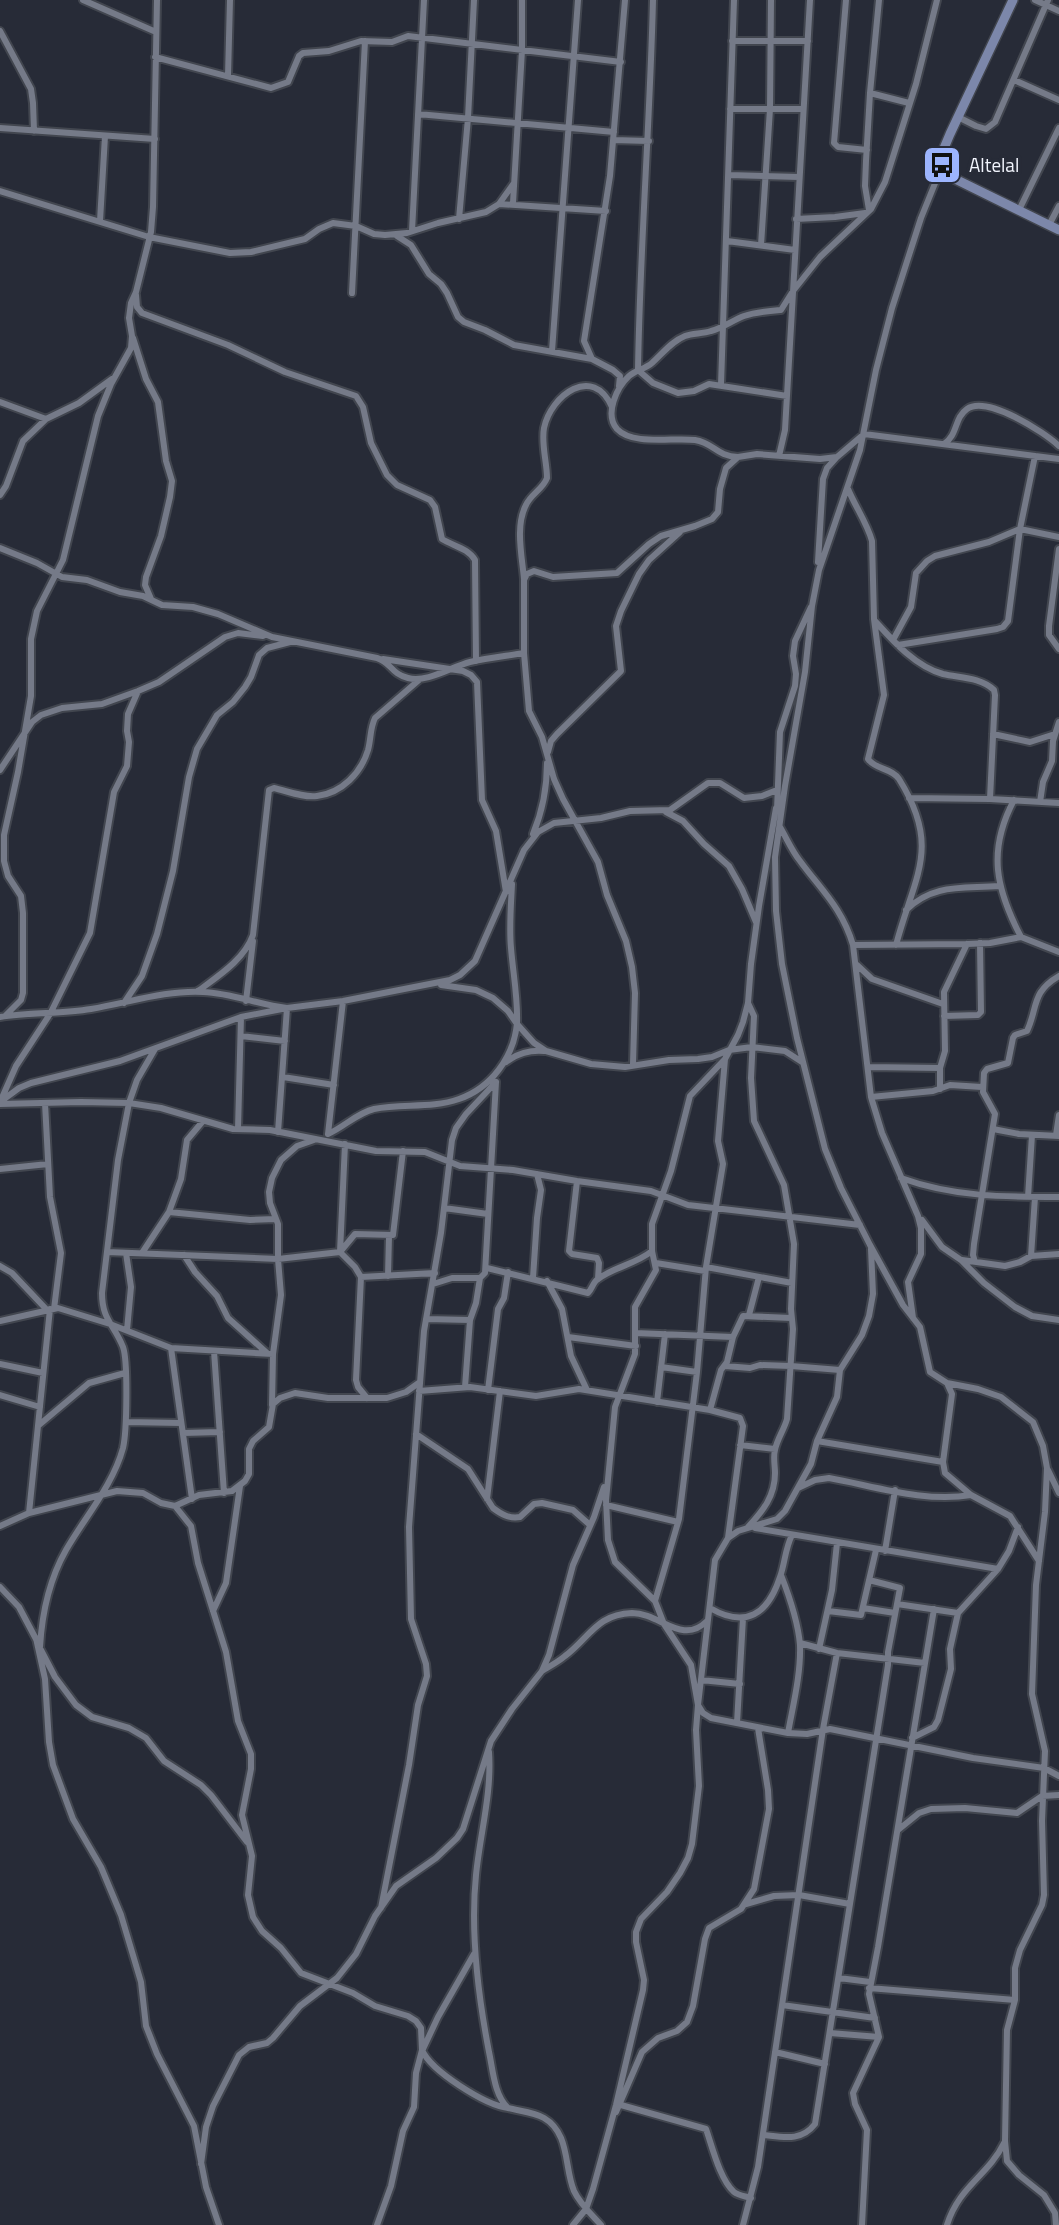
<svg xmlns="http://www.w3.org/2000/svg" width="1059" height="2225" font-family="'Titillium Web',sans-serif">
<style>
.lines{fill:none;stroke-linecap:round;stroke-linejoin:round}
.street-casing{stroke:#42464f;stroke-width:10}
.secondary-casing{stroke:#42464f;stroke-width:12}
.street{stroke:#757a88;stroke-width:6}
.secondary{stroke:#7c87aa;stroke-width:9}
.labels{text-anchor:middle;stroke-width:7;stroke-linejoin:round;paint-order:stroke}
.poi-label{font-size:19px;fill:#f2f5fd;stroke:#272b37;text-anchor:start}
</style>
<rect width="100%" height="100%" fill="#272b37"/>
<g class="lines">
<defs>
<path id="street" d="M83,0l73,32
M653,0c-3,123 -13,246 -15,370l15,13 25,10 16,-2 15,-7 78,12
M846,0l-12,143 4,4 29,3
M1035,0l24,11
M0,31l31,58 2,14 1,28
M732,41h76
M155,57l116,31 17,-6 11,-26 4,-3 26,-2 32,-10 31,1 16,-6 213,26
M228,76l2,-76
M1014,80l45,20
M870,93l39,10
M730,109h73
M418,114l196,18
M958,117l18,9 10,3 9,-7 53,-122
M0,128l155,11
M613,140l36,1
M942,166l-21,52 -29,90 -16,62 -16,80 -41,120 -7,36 -7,66 -20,114 -10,71 1,54 6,53 15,74 28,111 16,39 29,57 33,60 17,22 10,45 17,11 31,6 23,8 32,25 10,24 4,22 -2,44 -9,73 -4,109 13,57 -3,70 2,74 -2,10 -22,45 -5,18v32l-8,30 -2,111 2,20 12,14 25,20 11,18 1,12
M729,175l70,2
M0,191l149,46 81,16 21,-1 54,-13 14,-10 14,-6 23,3 18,8 11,1 22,-2 31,-10 48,-11 13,-8 15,-21
M513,203l9,-153v-50
M499,204l107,7
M869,210l-4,-24 1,-25 4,-68 9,-93
M1019,210l40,-82
M459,219l9,-101 6,-118
M796,219l39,-2 30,-4
M100,221l5,-85
M1049,225l10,-19
M412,231l12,-231
M397,236l14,9 18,29 12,10 6,9 11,24 6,5 21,8 29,15 78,14 21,11 7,6 -1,10
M727,241l68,9
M761,245l9,-136 1,-109
M352,293l13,-252
M136,295l1,12 5,6 86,32 57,27 71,24 7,11 8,36 16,32 10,10 33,15 5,7 7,32c11,7 26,9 33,21l1,101
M133,338l13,41 12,23 8,59 6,20 -2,16 -9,39 -15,41 -1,8 6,14
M552,351l26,-351
M592,359l-8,-18 26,-165 15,-176
M721,385l13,-385
M0,402l46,17
M944,444c14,-9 10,-26 23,-35 20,-14 77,23 92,37
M779,456l6,-26 25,-430
M738,457c-22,-1 -24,-14 -43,-17 -21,-3 -62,6 -78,-11 -13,-15 0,-42 12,-53 7,-6 16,-7 23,-13 10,-9 20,-22 33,-27 8,-3 17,-2 26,-5 12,-3 22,-11 33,-15 12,-4 25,-5 37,-6l12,-19 27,-34 51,-48 14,-27 31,-98 21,-84
M848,489c7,17 19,34 24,52l2,78 10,76 -16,64c8,11 24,9 31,20 43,69 15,97 -3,166
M0,495l6,-9 17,-45 23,-22 33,-16 33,-24
M0,548l37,15 25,14 25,3 33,12 23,4 19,9 31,2 25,7 54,23 105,21c14,4 14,16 31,20 19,5 43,-11 62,-16 18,-4 36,-6 54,-9v-73l3,-6 7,-3 19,6 64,-4 32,-29 12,-8 34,-10 17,-7 6,-7 2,-23 6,-21 12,-11 19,-3 63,5 17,-2 27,-23 195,25
M1059,549l-10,77v9l10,14
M818,562l5,-83 4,-11 9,-10
M524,579c-2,-23 -9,-53 2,-74 5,-11 17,-16 21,-27 0,-16 -6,-34 -3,-50 7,-33 49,-64 68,-21
M875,621c18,20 40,45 68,53 17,4 37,3 51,16l1,5 -5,104
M893,640l18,-33 5,-34 11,-12 8,-5 54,-14 31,-13 39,8
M898,645l99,-16 6,-2 5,-6 12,-92 15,-73
M524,653l5,58 13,26 12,42 9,20 35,63 9,33 19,46 6,26 3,26 -2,71
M383,659l80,12 8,4 6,7 5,118 14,31 10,61
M993,734l37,8 25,-8
M548,752l3,-11 6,-7 64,-63 -5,-45 5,-15 18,-37 10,-14 31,-28
M0,770l32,-48 9,-7 21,-7 40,-4 36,-13 21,-9 66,-45 13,-4 25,3
M909,798l81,1 69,4
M1014,800c-27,51 -18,89 7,137
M1040,802l3,-20 9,-21 1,-20 6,-19
M776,808l-17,98 -8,58 -3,39 -5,19 -5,13 -13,24 -35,37 -19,75 -19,53v27l4,19 -21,37v47l-20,53 -9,93 2,40 7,22 40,39 9,23 27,41 7,40 5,8 8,5 77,15 19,1 23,-5 143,29 71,10 15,8
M777,810l3,-78 15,-46 1,-12 -3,-18 2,-15 16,-34
M666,812l17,9 21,23 25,22 13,23 14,33
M780,827c7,12 12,24 20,34 22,30 42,47 53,84l18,152 11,36 36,83 3,12v26l-13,28 5,36
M533,834c10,-24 14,-45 14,-71
M906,910c28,-27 57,-21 93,-24
M853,945l114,-1 23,-1 31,-6 38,15
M857,965l15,14 71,25
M441,985l35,5 17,8 15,13 9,13 17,19 12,8 45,13 34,3 44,-7 29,-1 14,-2 17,-7 23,-3 33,4 17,11
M198,991c20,-15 46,-31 55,-56l16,-145 5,-2c13,3 30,10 43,8 25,-3 44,-23 51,-46 3,-11 2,-22 7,-32l44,-38
M246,1001l7,-60
M124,1003l18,-27 15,-42 16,-63 16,-94 8,-28 20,-34 16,-13 12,-15 6,-10 8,-22 8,-7 23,-6
M5,1016l16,-16 2,-7v-80l-2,-17 -13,-20 -4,-15v-26l14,-63 13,-76v-57l6,-28 26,-51 35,-144 13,-32 20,-36 1,-12 -3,-18 2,-15 5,-11 15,-60 2,-25 4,-207
M944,1016l34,-1 3,-3 -1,-69
M0,1017c30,-5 61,-3 91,-8 37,-6 74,-19 112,-17 29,1 56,13 84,16l-9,124
M241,1036l44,5
M506,1062c12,-9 23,-12 38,-11
M868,1067l72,1
M283,1077l51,8
M940,1089v-21l5,-17 -1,-59 23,-48
M871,1097l62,-6 17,-6 32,2
M1,1100l15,-34 34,-52 40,-81 24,-141 13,-26 2,-24 -2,-11 1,-17 10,-23
M0,1102l19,-14 12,-5 89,-22 121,-44 46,-9 56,-7 107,-21 10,-5 15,-14 49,-111 14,-18 16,-9 47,-5 29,-7 40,-1 38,-27h12l24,15 18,-2 15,-6
M45,1103l5,94 11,56 -7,56
M0,1104l81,-2 48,1 32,5 72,21 37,1 106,21 49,1 35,14 53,4 64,11 74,10 37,14 172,20
M238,1129l3,-112
M993,1129l26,5 40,2
M328,1134c16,-7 29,-21 46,-25 28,-6 57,0 85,-10 32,-11 55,-42 58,-76 1,-25 -4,-50 -6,-75 -2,-21 0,-43 1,-64
M328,1134l15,-133
M1056,1135l3,-20
M345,1144l-5,108 15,15 6,10 -5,103 2,7 9,11
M0,1169l48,-5
M901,1178c52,19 104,19 158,19
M577,1181l-8,70 3,3 25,4 2,5 -1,16
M1028,1197l4,-62
M444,1208l44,6
M169,1212l81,8 26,-1
M922,1220l20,27 19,13 23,23 31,24 17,9 27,4
M107,1252l171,7 62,-7 15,-18 38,1 10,-84
M126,1253l5,34 -4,43
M142,1253l27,-41 12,-33 6,-39 16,-19
M184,1255l11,17 22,24 11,22 39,35
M1031,1256l4,-59
M962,1260l43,6 15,-4 11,-6 28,-2
M975,1262l-2,-7 1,-11 21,-130 -12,-22 1,-19 3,-4 21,-6 5,-25 2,-3 12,-4c11,-23 4,-39 32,-55
M656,1263l49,8
M0,1266l12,7 35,37
M706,1267l86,16
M487,1268l101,25c4,-4 5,-11 10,-14 16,-12 38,-15 54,-28
M388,1276l1,-40
M361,1277l74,-4
M533,1278l4,-60 4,-28 -4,-16
M547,1281l15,28 9,47 16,34
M433,1284l19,-6h28l5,-5 11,-191
M749,1315l10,-38
M426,1319l44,1
M0,1321l58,-13 52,16 61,24 102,6
M635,1333l98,4
M568,1337l68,9
M171,1348l21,151
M214,1351l10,142
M0,1364l43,9
M725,1366l25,2 10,-3 31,1 49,4
M661,1367l36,5
M947,1383l5,11 -9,68 2,11 26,22 39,21 29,45
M465,1387l5,-67 6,-17 4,-25
M488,1390l10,-81 6,-11 4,-26
M419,1391l51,-4 66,9 43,-7 131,21 30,8 3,8 -15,112
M0,1395l40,12
M657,1402l8,-68
M272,1405l1,-51 8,-59 -3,-36v-35l-8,-21 -1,-11 3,-14 9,-18 16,-14 17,-6
M710,1410l11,-40 6,-8 6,-25 10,-21 48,2
M126,1422l55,1
M39,1425l50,-42 36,-10
M183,1433l37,-1
M416,1434l52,35 25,39c8,6 16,11 27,9l14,-13 8,-1 31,7 17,15
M817,1441l126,21
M740,1445l35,4
M1048,1470l11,23
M798,1488l17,-8 14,-2c45,8 96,25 142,17
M487,1499l13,-108
M606,1505l72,17
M175,1506l16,20 7,37 28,89 12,69 13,33v15l-9,46 10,41 -4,39 5,22 9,14 19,17 20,25 52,20 22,13 33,10 8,5 5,7 1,22
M29,1513l21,-204
M0,1526l29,-13 88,-22 26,2 18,10 14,3 24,-11 33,-4 13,-10 4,-7v-25l4,-8 16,-14 4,-23 7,-6 15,-5 33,5h59l19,-6 14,-10
M748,1527c15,-16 27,-31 27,-54 0,-7 -2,-16 0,-23 2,-11 9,-20 12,-31l6,-90 -2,-20 3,-65 -10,-59 -30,-64 -3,-43 3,-62 -6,-13
M755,1528l243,41
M885,1551l10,-61
M781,1575c9,23 17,46 19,70 1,29 -7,60 -12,88
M0,1587l19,20 18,34
M655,1601l24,-82 18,-147 9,-105 17,-103 -5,-23 7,-82
M897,1604l61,9
M710,1608c36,21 58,6 70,-31 5,-14 5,-28 12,-42
M863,1608l32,5
M213,1611l13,-28 14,-97
M828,1611l33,4 15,-65
M36,1638l9,41 4,63 4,23 20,54 28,48 20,48 20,67 5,44 11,28 37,72 12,61 13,38
M800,1643l37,10 88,10
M40,1647c2,-34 9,-67 26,-97 19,-33 47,-65 57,-102 4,-17 5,-87 0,-101 -9,-23 -21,-27 -21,-54l16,-133 11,-57 8,-23 18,-31
M819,1649l13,-59 5,-47
M41,1650l14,27 21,28 16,12 37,11 17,10 18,23 37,24 10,10 36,47
M542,1671c8,-5 16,-9 23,-15 24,-18 32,-42 67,-43 28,0 50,33 75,8
M701,1680l39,4
M737,1723l6,-105
M912,1738l22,-11 4,-7 13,-51 -1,-20 8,-36 40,-44 11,-18 9,-24
M489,1752c3,41 -9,82 -13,123 -6,58 2,120 13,177 4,18 5,43 19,56 11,3 26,4 36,10 26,15 20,49 30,73 6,13 18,24 27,34
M898,1830l21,-17 12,-4 34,-1 52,5 25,-17 17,-1
M746,1904l28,-8 25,-1 51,9
M381,1908l28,-143 9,-60 9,-29 -1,-12 -15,-45 -2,-92 15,-196 17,-98 11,-93 4,-12 10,-14 30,-32
M839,1978l31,4
M869,1988l146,12
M782,2005l93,13
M830,2033l49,4
M423,2049l15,-32 36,-63
M775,2052l50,12
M621,2105l85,24c6,17 14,51 28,63 5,4 11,4 17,6
M616,2112l26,-60 16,-14 19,-7 10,-9 6,-16 12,-67 4,-11 32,-19 13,-20 15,-80 -1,-19 -10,-62
M763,2135c20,2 38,7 52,-11l73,-459v-13l12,-64 -31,-8
M201,2164l5,-37 7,-21 26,-51 10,-8 18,-4 6,-5 27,-32 37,-28 19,-24 19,-38 21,-30 40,-28 21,-20 6,-9 28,-88 21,-32 30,-38 7,-16 24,-90 21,-48 10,-30
M377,2225l14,-39 12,-55 11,-24 2,-34 6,-23c9,21 63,55 86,58
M573,2225l13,-16 7,-20 23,-84 27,-115 1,-10 -8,-38v-10l5,-13 26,-27 13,-19 8,-15 4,-14 7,-58 -3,-56 2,-25 17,-145 13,-22 10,-7 39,-12 8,-8 26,-47 6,-23 20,-44 3,-27 22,-35 7,-19 4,-22 -2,-45
M743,2225l15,-58 65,-438 14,-76
M862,2225l5,-95 -12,-26 -2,-11 26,-56 -10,-43 9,-47 56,-338
M947,2225c12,-39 41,-49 57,-82"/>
<path id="secondary" d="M1013,0l-63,134 -8,19v13l9,11 108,53"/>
</defs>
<use href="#street" class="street-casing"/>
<use href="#secondary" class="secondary-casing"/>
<use href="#street" class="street"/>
<use href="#secondary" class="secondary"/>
</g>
<defs>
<symbol id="bus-square" viewBox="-11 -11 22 22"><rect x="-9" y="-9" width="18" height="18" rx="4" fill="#9cb4fd" stroke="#272b37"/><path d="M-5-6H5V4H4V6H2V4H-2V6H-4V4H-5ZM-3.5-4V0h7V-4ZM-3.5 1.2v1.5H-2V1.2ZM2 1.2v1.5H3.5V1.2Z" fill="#111"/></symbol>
</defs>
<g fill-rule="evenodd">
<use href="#bus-square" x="920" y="143" width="44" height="44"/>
</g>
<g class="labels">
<g class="poi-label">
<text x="969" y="172">Altelal</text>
</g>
</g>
</svg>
